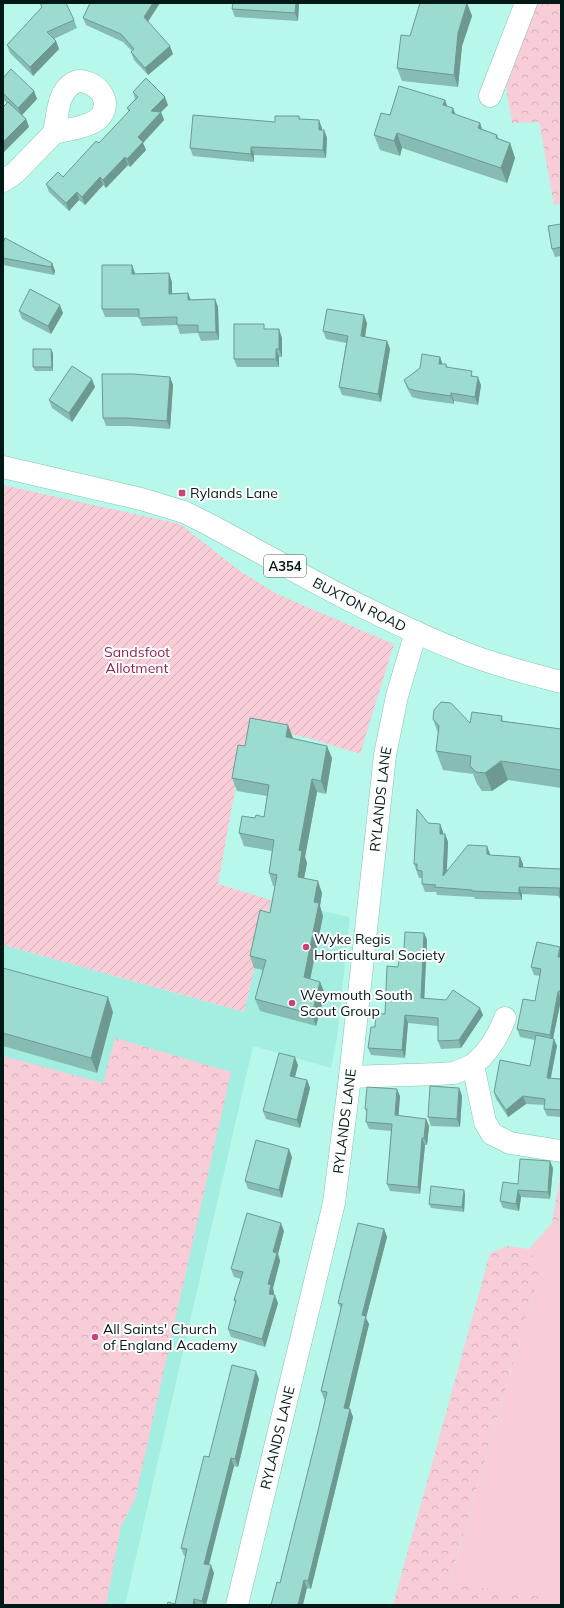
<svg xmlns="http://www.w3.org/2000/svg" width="564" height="1608" font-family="Mulish,sans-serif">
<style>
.built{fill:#a3eee0}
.grass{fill:#f8cdd8}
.forest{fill:url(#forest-crowns)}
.garden{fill:url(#garden-furrows)}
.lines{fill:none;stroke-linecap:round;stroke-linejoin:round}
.minor-casing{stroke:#84c2b6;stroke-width:23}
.trunk-casing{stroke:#84c2b6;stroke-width:23}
.minor{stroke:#fff;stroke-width:22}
.trunk{stroke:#fff;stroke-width:22}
.wall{fill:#86bcb2}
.shaded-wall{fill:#6d9991}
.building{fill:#9cdbcf;stroke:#6d9991}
.poi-dot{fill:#cc4176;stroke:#fff;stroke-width:1.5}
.labels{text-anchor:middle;stroke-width:4;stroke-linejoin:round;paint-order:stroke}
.shield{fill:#fff;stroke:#4d5e5c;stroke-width:1}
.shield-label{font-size:13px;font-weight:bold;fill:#011916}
.poi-label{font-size:14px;fill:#011916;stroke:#fff;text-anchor:start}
.street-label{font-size:14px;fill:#011916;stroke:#fff}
.park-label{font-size:14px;fill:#962151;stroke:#fff}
</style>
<defs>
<pattern id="forest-crowns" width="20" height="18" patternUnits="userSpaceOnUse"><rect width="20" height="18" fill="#f8cdd8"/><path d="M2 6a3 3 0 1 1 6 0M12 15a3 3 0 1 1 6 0" fill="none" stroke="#d3afb9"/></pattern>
<pattern id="garden-furrows" width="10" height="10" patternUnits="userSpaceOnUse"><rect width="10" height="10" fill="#f8cdd8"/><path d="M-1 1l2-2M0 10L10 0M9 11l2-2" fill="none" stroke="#d3afb9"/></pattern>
</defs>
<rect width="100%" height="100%" fill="#b8f8eb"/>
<path class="built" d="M271,900l79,17 -13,121 -6,30 -78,-22 -128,559h-122v-660l241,67z"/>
<path class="grass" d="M552,1223l9,3v374l-112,-16 91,-314 -11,-21z"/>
<path class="forest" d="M532,3h29v201l-7,1 -15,-83 -27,1 -8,-48z
M115,1038l116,34 -96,427 -14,28 -15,78h-103v-549l100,27z
M561,1171v55l-9,-3z
M508,1246l21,3 11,21 -91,313 112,17v5h-168l97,-352z"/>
<path class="garden" d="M3,485l177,39 60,47 37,23 117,50 -34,110 -48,-15 -57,-14 -14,31 -23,128 53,16 -27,112 -241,-67z"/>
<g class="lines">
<defs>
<g id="minor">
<path d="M78,81c20,0 37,22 20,38 -9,8 -33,11 -44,14 4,-19 3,-45 24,-52z"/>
<path d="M490,96l36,-93"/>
<path d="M3,181l12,-8 39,-40"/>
<path d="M505,1018c-7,19 -16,34 -32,47l12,57 7,12 18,9 51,8"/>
<path d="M350,1077l88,-3 16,-1 19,-8"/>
<path id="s1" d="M237,1605l97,-402 16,-126 35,-322 12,-59 19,-64"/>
</g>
<g id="trunk">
<path id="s2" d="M3,467l138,32 43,13 24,12c84,45 166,93 254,128 32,13 66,21 99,30"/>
</g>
</defs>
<use href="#minor" class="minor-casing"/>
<use href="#trunk" class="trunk-casing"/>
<use href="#minor" class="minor"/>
<use href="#trunk" class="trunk"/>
</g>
<path class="wall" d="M40,3l34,17 3,8 -23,11 2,2 3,8 -26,27 -23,-23 -3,-8 35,-37z
M132,3h28l-12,19 25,32 -25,21 -14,-15 -3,-8 1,-1 -9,-9 -37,-17 -3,-7z
M299,3l-1,18 -63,-4 -3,-8z
M467,3l5,13 -10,30 -4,41 -56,-6 -5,-13 13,-32z
M3,78l31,13 3,8 -15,16 4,4 3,8 -26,-28z
M133,92l35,13 -7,7 3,8 -21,23 3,7 -16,17 -2,-2 -22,23 -3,-3 -18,20 -6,-5 -10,11 -20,-19 -3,-8 17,-7 36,-34 30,-31 -2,-4 8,-9z
M445,100l2,6 9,9 24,8 2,6 15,6 2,4 11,4 5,15 -8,25 -105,-35 -2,8 -20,-6 -6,-15 16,-20z
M299,116l1,3 22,9v2h2l3,8 -1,20 -72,-3v7l-61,-6 -3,-8 85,-26z
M561,224v32l-6,1 -3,-8z
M3,243l49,20 3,8 -1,4 -51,-10z
M132,265l3,9 37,8v12l16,-1 3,7 24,-1 3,8 1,33 -18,1 -3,-8 -18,1 -3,-9 -35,1 -3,-9h-34l-3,-8z
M19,311l44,2 -12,21 -29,-15z
M367,323l-2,14 22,4 3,8 -9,53 -39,-7 -3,-8 7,-44 -20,-4 -3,-8z
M266,329l16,9v19h-3v10h-42l-3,-8z
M53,353v18h-18l-2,-4z
M440,357l2,7h4l2,4 25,8 8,9 -3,20 -24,-4v3l-35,-5 -7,-2 -5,-9 -3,-8z
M170,377l3,8 -3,44 -40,-3h-24l-3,-8z
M95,387l-23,35 -20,-14 -3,-8z
M502,716l1,5 58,8v59l-53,-8 -16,11h-10l-5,-7 -4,-10 -30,-4 -7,-19 2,-18 -5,-14 37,4z
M293,738v1l39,19 -6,36 -9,-2 -12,65 2,6 -3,15 18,15 -2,13 3,10 -13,63 10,3 5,12 -9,32 -56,-15 -5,-12 8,-29 -9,-2 -4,-12 20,-43 5,-27h-2l-4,-13 3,-22 -28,-5 -5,-13 16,-15 9,-1 3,-21 -30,-5 -5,-13 13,-32z
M428,823l12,1 3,8v2h2l3,8 -1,30 43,-18v1l30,2 3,7v4l38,1v35l-2,-8 -37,-2v6l-47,-1 -1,-2 -37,-2 -1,-3h-11l-3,-8v-6h-3l-5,-14z
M424,933l3,7 -3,58 59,17 -22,33 -20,1 -3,-8v-15l-30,-3 -3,35 -34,-3 -3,-7 17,-34 13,-47 6,-18z
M560,947l1,4v49l-8,39 4,7 -6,32 10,1v38l-14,-1 -3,-7 1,-4 -19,-1 -18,13 -12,-18 -2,-7 36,-26 5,-26 -15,-3 -3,-8 18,-28 5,-25 -6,-1 -3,-8z
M3,968l110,44 -16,61 -94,-27z
M298,1065l-3,12 12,3 3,8 -10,40 -34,-9 -3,-8z
M459,1088l3,8 -2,31 -29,-1 -3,-9z
M400,1096l-2,20 28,3 3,7 -2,19h-2l-5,49 -30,-3 -3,-7 4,-53 -22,-2 -3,-7 1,-9 -2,-4z
M292,1157l-10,41 -34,-9 -3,-8z
M553,1168l-3,31 -29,-2 -2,14 -16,-3 -3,-7 18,-17z
M465,1194l-1,18 -33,-4 -2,-4z
M384,1229l3,8 -21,81 3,6 -20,85h1l3,8 -42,172 -31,-6 36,-144 9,-40h-1l-3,-8 20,-82 -3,-6z
M284,1231l-6,23 2,7 -7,27 1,5v2l4,8 -13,44 -34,-10 -3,-8 7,-26 -1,-3 7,-21 -7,-2 -3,-8z
M259,1379l-21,88 -4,-1 -25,99 5,8 -8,32h-39l8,-1 11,-48h-2l-3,-8 28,-91z"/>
<path class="shaded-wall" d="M153,3h7l-14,21 -2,-7z
M296,3h3l-1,18 -3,-8z
M467,3l5,13 -10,30 -4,41 -4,-12 4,-42z
M56,41l3,8 -26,27 -3,-9z
M170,46l3,8 -25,21 -3,-7z
M34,91l3,8 -16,17 -3,-8z
M165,97l3,8 -14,14 -3,-8z
M445,100l5,15 -7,-10z
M453,108l6,15 -7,-10z
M161,112l3,8 -21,23 3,7 -16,17 -3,-8 11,-22z
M26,119l3,8 -26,26v-11z
M319,120l3,8v10l-3,-8z
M480,123l5,15 -7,-10z
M324,130l3,8 -1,20 -3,-8z
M397,133l5,15 -2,8 -6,-15z
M510,143l5,15 -8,25 -6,-15z
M251,147l3,8v7l-3,-8z
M125,157l3,8 -22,23 -3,-8z
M100,177l3,8 -18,20 -3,-8z
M77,192l2,8 -10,11 -3,-8z
M52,263l3,8 -1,4 -3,-8z
M132,265l3,8v9l-3,-8z
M169,273l3,9v20l-3,-8z
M188,293l3,8 -3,-1z
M215,299l3,8 1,33 -3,-8z
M60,305l3,8 -12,21 -3,-8z
M364,315l3,8 -3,21 -3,-8z
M279,329l3,9v19l-3,-8z
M387,341l3,8 -9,53 -3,-8z
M51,349l2,4v18l-1,-4z
M276,349l3,8v10l-3,-8z
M440,357l3,8 -4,-1z
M170,377l3,8 -3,44 -3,-8z
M478,377l3,8 -3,20 -3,-8z
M92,379l3,8 -23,35 -3,-9z
M451,393l3,8v3l-3,-8z
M288,725l5,13 -2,12 -5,-13z
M327,746l5,12 -6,36 -5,-13z
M501,761l7,19 -16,11 -7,-18z
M312,779l5,13 -12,65 2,6 -5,26 -4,-12 1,-27z
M440,824l3,8v9l-3,-7z
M445,834l3,8 -2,42 -3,-8z
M487,846l3,8v8l-3,-8z
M520,857l3,7 -1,11 -3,-8z
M318,881l4,12 -2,13 3,10 -15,74 -4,-13 10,-75z
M519,887l3,7v6l-3,-7z
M424,933l3,7 -3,65 -3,-7z
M560,947l1,4v11l-3,-5z
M320,982l5,12 -9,32 -4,-12z
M558,992l3,8 -9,43 -2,-8z
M108,997l5,15 -16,61 -6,-15z
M480,1008l3,7 -22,33 -2,-8z
M405,1015l3,8 -3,35 -3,-8z
M554,1039l3,7 -8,39 -2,-7z
M295,1057l3,8 -5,19 -3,-8z
M307,1080l3,8 -10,40 -3,-8z
M459,1088l3,8 -2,31 -3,-8z
M397,1089l3,7 -2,27 -3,-8z
M523,1096l3,8 -18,13 -2,-7z
M426,1119l3,7 -2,19 -3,-7z
M422,1138l3,7 -5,49 -2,-7z
M289,1149l3,8 -10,41 -3,-8z
M550,1161l3,7 -3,31 -2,-7z
M464,1190l1,4 -1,18 -2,-5z
M518,1190l3,7 -2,14 -3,-7z
M281,1223l3,8 -6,23 2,7 -7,27 1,5 -2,9 -3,-8 -1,-10 5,-32z
M384,1229l3,8 -21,81 3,6 -22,92 -3,-8 18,-93z
M275,1295l3,8 -13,44 -3,-8z
M256,1371l3,8 -21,88 -3,-8z
M350,1409l3,8 -42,172 -3,-8z
M231,1458l3,8 -27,106 -3,-8z
M211,1565l3,8 -8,32h-2l-2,-4z
M304,1580l3,8 -4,17h-5z
M194,1599l2,6h-3z"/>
<path class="building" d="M40,3h26l8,17 -27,12 9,9 -26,26 -23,-22 35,-38z
M90,3h63l-9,14 26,29 -25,22 -14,-16 3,-3 -13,-15 -38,-16z
M233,3h63l-1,10 -63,-4z
M420,3h47l-9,30 -4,42 -57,-7 4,-33 9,1z
M11,69l23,22 -16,17 -15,-15v-15z
M146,78l19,19 -14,14 10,1 -23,25 5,5 -16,17 -2,-2 -22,23 -3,-3 -18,20 -5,-5 -11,11 -20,-19 12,-12 5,5 33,-36 3,2 31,-33 -3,-2 11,-11 -5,-5z
M399,86l46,14 -2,5 10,3 -1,5 28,10 -2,5 19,7 -1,3 14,5 -9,25 -104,-35 -3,8 -20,-6 7,-22 9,2z
M8,102l18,17 -23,23v-35z
M193,115l82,7v-6h24v3l20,1v10h5l-1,20 -72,-3v7l-61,-6z
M561,224v23l-9,2 -4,-23z
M5,238l47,25 -1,4 -48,-9v-15z
M102,265h30v9l37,-1v21l19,-1v7l27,-1 1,33h-18v-7h-21v-8l-38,1v-9h-37z
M30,289l30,16 -12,21 -29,-15z
M327,309l37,6 -3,21 26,5 -9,53 -39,-7 9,-51 -25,-5z
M234,324h30v5h15v20h-3v10h-42z
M33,349h18l1,18h-19z
M422,354l18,3 -1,7h7v3l26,4 -1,5 7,1 -3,20 -24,-4v3l-34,-5 -8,-2 -5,-9 16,-12z
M72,366l20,13 -23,34 -20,-13z
M102,374h31l37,3 -3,44 -40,-3h-24z
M441,702l10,1 19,20 2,-11 30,4 -1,5 60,8v41l-60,-9 -16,12 -9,-1 -6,-6 1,-10 -35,-5 3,-25 -6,-7 1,-9z
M250,718l38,7 -2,12 41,9 -6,35 -9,-2 -13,71 3,1 -4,26 20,4 -4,21 5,1 -15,74 16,5 -8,32 -57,-15 11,-39 -16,-4 10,-46 10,3 7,-38 -8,-2 5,-33 -35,-7 3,-17 13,2 1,-3 8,2 5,-32 -37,-7 6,-33 7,1z
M417,809l11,14 12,1v10h5l-2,42 25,-31 19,1v8l3,1 30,2 -1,10 42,2v29l-2,-1 1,-9 -41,-1v6l-47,-2v-1l-38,-3 2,-2 -14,-1v-13l-5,-1v-6h-3z
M405,932l19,1 -3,65 25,2 7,-10 27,18 -21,32 -21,1v-23l-33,-3 -3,35 -34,-2 3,-21h4l1,-14 9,1 2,-48 11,1 2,-18h4z
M537,942l23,5 -2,10h3v33l-3,2 -8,43 -33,-6 6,-30 12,2 6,-32 -10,-2z
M3,968l105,29 -17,61 -88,-25z
M536,1035l18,4 -7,39 14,1v31l-17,-1 1,-10 -22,-3 -17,14 -12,-18 6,-32 30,6z
M279,1053l16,4 -5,19 17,4 -10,40 -34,-9z
M430,1086l29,2 -2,31 -29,-2z
M367,1087l30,2 -2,26 31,4 -2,19h-2l-4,49 -31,-3 5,-60 -26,-2 1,-13h-2z
M256,1140l33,9 -10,41 -34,-9z
M520,1159l30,2 -2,31 -30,-2 -2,14 -16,-3 3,-19 15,2z
M431,1186l33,4 -2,17 -33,-3z
M247,1213l34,10 -8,29 4,1 -9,31 3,1 -2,9 6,1 -13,44 -34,-10 8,-29h-2l9,-28 -12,-3z
M358,1223l26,6 -22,86 4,1 -22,92 6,1 -42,172 -4,-1 -6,25h-27l6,-23 3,1 36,-144 11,-47 -6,-1 21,-87 -4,-1z
M232,1365l24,6 -21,88 -4,-1 -27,106 7,1 -9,36 -8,-2 -1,6h-26l1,-3 7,2 12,-55 -6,-1 23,-92 5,1z"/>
<g class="poi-dot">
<rect x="178" y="489" width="8" height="8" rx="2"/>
<circle cx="306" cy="947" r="4"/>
<circle cx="292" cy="1003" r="4"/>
<circle cx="95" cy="1337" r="4"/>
</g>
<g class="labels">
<rect class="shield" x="264" y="555" width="42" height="22" rx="3"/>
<g class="shield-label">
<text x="285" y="571">A354</text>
</g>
<g class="poi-label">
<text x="190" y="498">Rylands Lane</text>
<text x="314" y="944">Wyke Regis<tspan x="314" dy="16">Horticultural Society</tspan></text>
<text x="300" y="1000">Weymouth South<tspan x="300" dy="16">Scout Group</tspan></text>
<text x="103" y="1334">All Saints' Church<tspan x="103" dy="16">of England Academy</tspan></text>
</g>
<g class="street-label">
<text dy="5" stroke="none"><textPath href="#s2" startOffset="385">BUXTON ROAD</textPath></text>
<text dy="5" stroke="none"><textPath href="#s1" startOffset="820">RYLANDS LANE</textPath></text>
<text dy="5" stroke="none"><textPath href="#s1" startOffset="496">RYLANDS LANE</textPath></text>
<text dy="5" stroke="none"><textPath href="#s1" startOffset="172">RYLANDS LANE</textPath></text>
</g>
<g class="park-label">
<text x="137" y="657">Sandsfoot<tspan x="137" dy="16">Allotment</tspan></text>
</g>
</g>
<rect width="564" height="1608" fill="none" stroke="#011916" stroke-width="8"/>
</svg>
